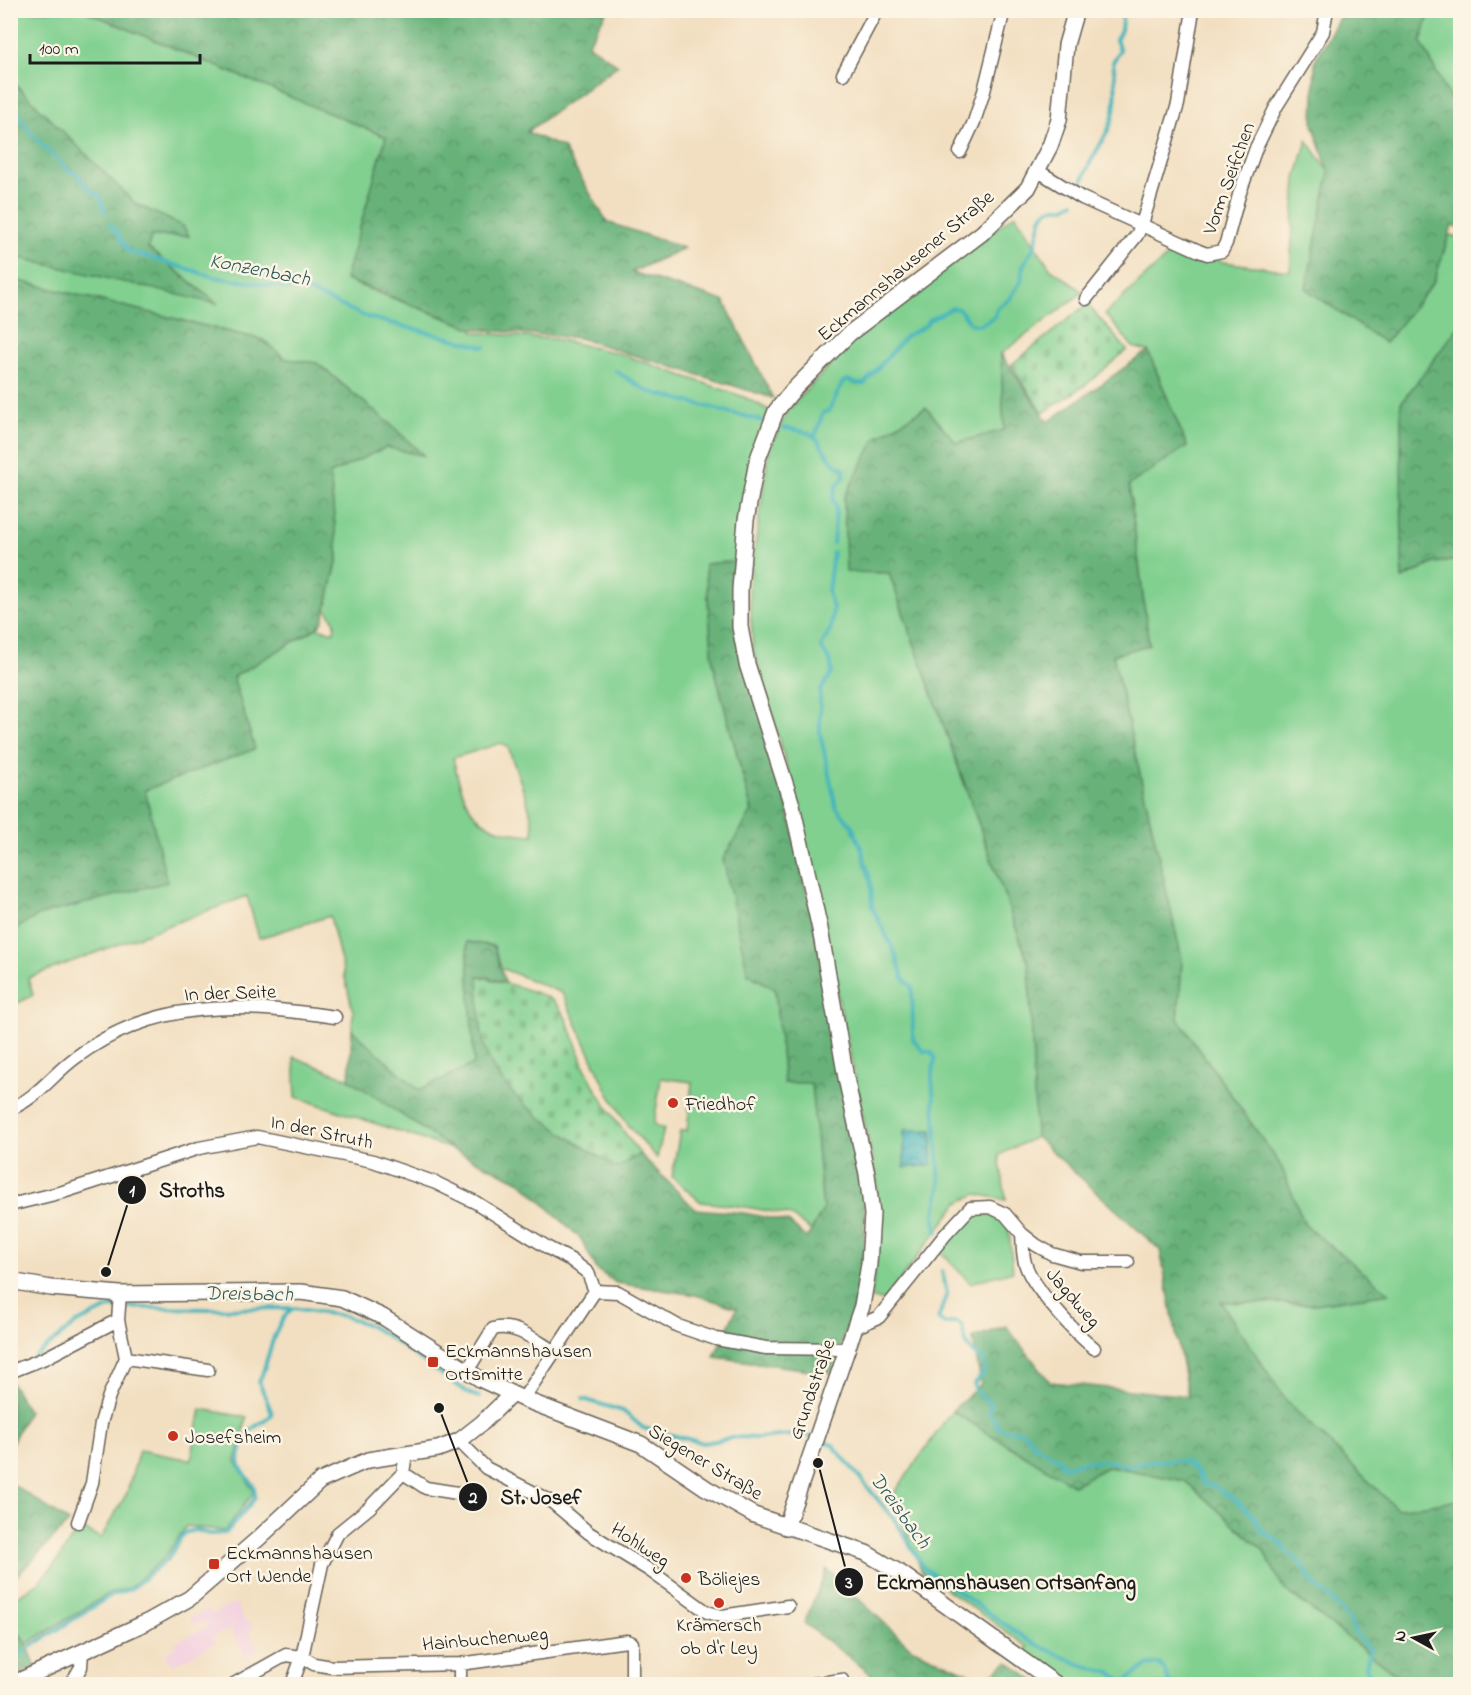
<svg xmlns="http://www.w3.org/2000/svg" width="1471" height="1695" font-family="'Indie Flower',sans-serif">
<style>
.built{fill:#f3cfdf}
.grass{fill:#81d090;stroke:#4e7656;stroke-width:1.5;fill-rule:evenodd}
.forest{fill:url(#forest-crowns);stroke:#42674b;stroke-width:1.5}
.cemetery{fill:url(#cemetery-stones);stroke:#4e7656;stroke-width:1.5}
.water{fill:url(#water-waves);stroke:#30686c;stroke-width:1.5}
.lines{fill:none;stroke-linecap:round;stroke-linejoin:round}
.stream{stroke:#45b5bb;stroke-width:4}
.minor-casing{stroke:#676056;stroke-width:15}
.major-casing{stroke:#676056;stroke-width:18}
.minor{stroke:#fff;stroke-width:12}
.major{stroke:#fff;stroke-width:15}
.poi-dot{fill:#c8321e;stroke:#fcf5e5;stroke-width:2}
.labels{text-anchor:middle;stroke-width:5;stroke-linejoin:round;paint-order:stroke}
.street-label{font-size:20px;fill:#1c1c1c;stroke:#fcf5e5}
.poi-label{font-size:20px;fill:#1c1c1c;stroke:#fcf5e5;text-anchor:start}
.water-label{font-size:21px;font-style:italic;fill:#2c595c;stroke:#fcf5e5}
.leader{fill:none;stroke:#1c1c1c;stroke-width:2}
.callout-dot{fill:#1c1c1c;stroke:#fcf5e5;stroke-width:2}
.mark-label{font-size:18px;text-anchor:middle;font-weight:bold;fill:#fff}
.callout-label{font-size:21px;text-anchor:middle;font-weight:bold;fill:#1c1c1c;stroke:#fcf5e5;stroke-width:5;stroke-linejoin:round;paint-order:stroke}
</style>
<defs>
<pattern id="forest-crowns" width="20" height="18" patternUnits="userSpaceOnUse" patternTransform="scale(1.5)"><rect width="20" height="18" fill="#68b27a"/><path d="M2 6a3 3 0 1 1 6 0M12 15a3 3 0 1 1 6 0" fill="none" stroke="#559063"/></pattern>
<pattern id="cemetery-stones" width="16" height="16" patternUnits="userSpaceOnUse" patternTransform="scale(1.5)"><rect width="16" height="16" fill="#81d090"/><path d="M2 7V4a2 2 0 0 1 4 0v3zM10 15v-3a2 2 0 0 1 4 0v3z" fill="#6fb27c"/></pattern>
<pattern id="water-waves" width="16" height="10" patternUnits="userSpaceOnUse" patternTransform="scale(1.5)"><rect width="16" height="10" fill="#45b5bb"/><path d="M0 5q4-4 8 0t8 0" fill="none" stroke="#399297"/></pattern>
</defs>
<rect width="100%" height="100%" fill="#fcf5e5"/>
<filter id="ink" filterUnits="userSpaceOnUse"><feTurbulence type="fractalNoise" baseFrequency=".0167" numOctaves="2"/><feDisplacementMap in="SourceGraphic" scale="12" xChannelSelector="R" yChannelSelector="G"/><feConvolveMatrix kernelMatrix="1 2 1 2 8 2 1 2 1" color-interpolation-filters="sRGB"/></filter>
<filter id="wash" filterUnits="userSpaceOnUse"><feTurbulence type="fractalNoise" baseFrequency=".008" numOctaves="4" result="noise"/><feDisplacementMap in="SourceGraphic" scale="24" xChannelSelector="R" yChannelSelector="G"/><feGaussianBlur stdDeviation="1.35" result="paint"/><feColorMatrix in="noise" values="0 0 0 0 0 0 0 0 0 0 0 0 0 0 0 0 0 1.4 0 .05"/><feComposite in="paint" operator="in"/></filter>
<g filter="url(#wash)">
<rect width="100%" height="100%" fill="#f2dfc1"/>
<path class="built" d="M236,1603l9,19 4,-1 4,7 -4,3 9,18 -14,7 -13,-27 -19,9 3,5 -43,23 -7,-13 11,-5 -2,-4 4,-3 28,-14 -3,-6 -10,4 -3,-7 18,-9 3,5z"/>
<path class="grass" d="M11,11h74l301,126 -41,143 129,49 -1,3 88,8 60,14 123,43 25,13 -56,253 39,149 -29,47 52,130 9,94 27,-1 12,128 -12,21 -21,-16 -44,-8 -45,-5 -29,-25 8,-46h7l5,-49 -31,-4 -7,46 10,5 -7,29 -29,-33 -19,-31 -47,-101 -61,-25 -7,-22 -27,-4 8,122 -56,26 -67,-60 1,-19 -23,-95 -71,22 -12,-42 -219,82 5,17 -22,12v-76l29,-16 105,-125 109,-41 -21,-72 84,-49 17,4 1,-10 -9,-13 12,-51 -8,-84 56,-27 37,8 -34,-32 -72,-60 -31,-4 -23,-19 -252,-61v-23l206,47 -69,-55 3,-12h37l-5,-10 -47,-21 -125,-125zM501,743l7,4c7,22 27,67 25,88 -57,-3 -68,-23 -80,-77z
M1430,11h30v107l-39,-76z
M1307,140l23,33 -24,116 79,54 49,-61 15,-47 11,3v87l-59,78 1,176 32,-16 26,-3v940l-63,9 -110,-107 -67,-100 95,2 74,-11 -84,-68 -24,-59 -103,-147 4,-59 -69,-305 36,-11 -20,-159 58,-39 -39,-95 -15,-4 -28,-33 73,-68 45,16 67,9 6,-92z
M1015,214l35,54 33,24 -82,62 3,76 -48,13 -30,-35 -37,165 140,392 7,172 -37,18 7,45 -30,-6 -18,9 -73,97 -14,-1 6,-45v-72l-80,-380 -44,-153 -4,-62 20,-137 19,-40 68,-73z
M294,1057l55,22 105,71 -158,-53z
M987,1211l21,12 5,48 -43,12 -31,-33 33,-37z
M201,1409l46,8 -11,44 18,31 -29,39 -39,-5 -21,31 -36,31 -21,6 -81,50 -16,-22 -1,-21 28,-18 20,-23 21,-33 22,11 26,-45 12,-43 52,10z
M952,1411l121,74 36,-19 76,15 78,69 21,39 125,95h-346l-42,-31 7,-6 -106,-75 -30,-76z"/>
<path class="forest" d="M85,11h522l-19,33 30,21 -91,67 36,16 44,74 77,26 -52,24 92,29 49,97 -194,-60 -105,-9 -129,-50 41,-142z
M1343,11h87l-9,31 39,76v110l-8,-2 -18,56 -49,61 -79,-54 23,-116 -16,-49 2,-64z
M11,80l125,124 47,22 6,10h-38l-3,12 70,56 -207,-48z
M11,279l252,61 23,19 31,4 72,60 35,33 -38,-9 -56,27 8,84 -15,63 -6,7 -84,49 22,72 -110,41 22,92 -127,33 -29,16z
M1460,325v235l-26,3 -32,16 -1,-176z
M1148,351l39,95 -58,39 20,160 -36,10 69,305 -4,59 103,147 24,59 84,68 -74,11 -94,-2 66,100 110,107 63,-9v184h-51l-125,-95 -21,-39 -78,-69 -76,-15 -36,19 -121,-74 29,-27 -8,-46 33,-12 44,56 138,14 -28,-146 -124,-113 -7,-173 -140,-391 -43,-1 -2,-74 32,-60 50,-31 30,36 48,-13 -3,-76 47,68z
M736,561l1,65 51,182 27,123 43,232 7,49 -2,54 -9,45 -23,62 -117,-16 23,-49 -41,-13 -80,-12 -19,-13 -16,-31 -60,-57 -67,-32 -105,-71 3,-49 67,60 55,-26 -7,-122 27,4 11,36 -26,-6 138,192 23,-14 55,55 49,4 44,9 19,16 16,-28 -12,-127h-27l-9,-94 -27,-15 -25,-115 29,-48 -39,-148 -8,-99z
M11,1382l17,29 -17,34h-1z
M11,1483l58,39 -58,60z
M827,1569l84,79 73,32 24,-18 31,22h-155l-80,-61z
M11,1622l16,22 9,23 -26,11z"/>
<path class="cemetery" d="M1087,304l40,46 -40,34 -44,29 -32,-48z
M478,976c16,4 64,16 75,25 18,16 22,46 32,67 15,31 35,58 55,86l-23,14c-45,-30 -119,-67 -133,-123 -5,-19 -4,-48 -6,-69z"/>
<path class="water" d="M904,1130h28v35l-28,3z"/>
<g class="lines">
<path class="stream" d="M10,102l20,30 12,13 25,24 10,5 13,16 9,5 6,17
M1081,188c4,-24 22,-43 30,-65 6,-18 5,-42 2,-61l7,-12 -4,-10 5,-10 2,-20
M110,225l7,7 11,19 86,26 94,14 59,26 118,30
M616,371l31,20 116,30
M784,428c8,1 17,2 24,5 15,6 17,28 36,36v8l-8,9 -3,13 3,9 -3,35
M814,437c5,-8 5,-16 9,-24l6,-2 14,-29 5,-2 8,4h8l42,-48 19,-10 4,-6 23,-12 7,1 12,15 10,1 14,-9 2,-8 13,-9 11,-18 2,-16 12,-20 7,-29 6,-7 17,-2 9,-5
M833,552l-5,40 5,16 -2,20 -10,19 9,14 2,12 -12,18v42l16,74 16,19 9,21 10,36 1,24 23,46 8,25 9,9 1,52 10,12 8,1 4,6 -3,20 8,108 -6,32 4,14
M942,1271l5,22 -9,26 7,5 12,-2 5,4c2,16 7,27 22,34l1,11 -11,13 1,6 15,13v12l5,4 3,9c13,5 30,-2 35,17l26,14 3,6 4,2c13,-7 49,-9 62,0 8,-6 14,-4 23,-5 27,-3 40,-6 53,22l12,3 6,5 10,5 21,18 8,15 20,13 4,7 17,14 10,19 19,16 20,23 2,7 8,12 10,9c-8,21 -6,18 6,34
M34,1357l43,-34 34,-16 96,2 86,-1 51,8 22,8 20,11 84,59 9,3
M583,1399l40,12 20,17 61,15 33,-6 21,1 45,-4 10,4
M820,1440l13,5 64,78 27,45 105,73 50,23 32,9 14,9 21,-16 13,-2 5,5 6,15
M10,1663l20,-16 78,-50 24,-9 36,-29 13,-22 5,-5 10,-2 14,4 16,-1 29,-35c0,-21 -10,-17 -15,-33 -3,-9 5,-28 11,-35 7,-7 17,-8 21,-17l-13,-31c12,-26 12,-56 34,-74"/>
</g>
</g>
<g filter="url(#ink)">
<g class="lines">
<defs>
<path id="minor" d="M843,74l34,-64
M960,152l14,-30 10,-31 20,-81
M1038,171l44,27 117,53 8,3 15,-3 4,-8 13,-48 17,-47 20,-41 47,-75 4,-22
M1086,299l51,-64 5,-11 36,-120 15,-94
M10,1109c27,-11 42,-34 65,-51 80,-60 166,-55 260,-41
M10,1205l53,-13 136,-44 58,-11 116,24 63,22 39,19 75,47 21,11 17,13 7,18
M1022,1234c1,10 0,22 4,32 8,23 49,67 68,82
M856,1327l23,-10 66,-82 25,-27 20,-1 15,7 17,20 14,11 16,9 29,8h47
M126,1358l82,12
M467,1371l26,-42c23,-6 43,12 62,23
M10,1372l35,-14 73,-38
M523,1399l72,-108 23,1 60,34 38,13 50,9 81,1
M459,1441l27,27 66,34 37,31 60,37 58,42 15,4 66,-10
M403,1473l23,15 44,7
M78,1522l14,-39 9,-60 8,-27 17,-38 -8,-38 2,-26
M460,1664v20
M71,1684l10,-17 1,-15
M234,1684l52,-29 16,2 12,7 18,3 128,-3 167,-23 5,2v41
M292,1684l10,-27 20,-93 16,-31 32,-26 33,-34 3,-19
M813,1684l29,-4 -1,4"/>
<path id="major" d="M10,1281l41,7 69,6 181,-2 41,6 41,19 97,62 43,20 118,45 65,44 48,27 112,38 36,21 154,110
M786,1527l76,-221 7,-42 3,-50 -5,-40 -21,-96 -26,-149 -28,-124 -45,-141 -7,-37v-38l6,-69 11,-59 19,-50 17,-21 57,-57 132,-100 46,-45 22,-42 9,-26 7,-75 10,-35
M12,1684l135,-62 43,-24 69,-60 61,-57 48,-21 70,-11 21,-8 23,-18 30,-29"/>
</defs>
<use href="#minor" class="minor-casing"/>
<use href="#major" class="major-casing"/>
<use href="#minor" class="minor"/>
<use href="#major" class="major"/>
</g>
</g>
<g class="poi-dot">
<circle cx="673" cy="1103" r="6"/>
<rect x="427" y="1356" width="12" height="12" rx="3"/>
<circle cx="173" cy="1436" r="6"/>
<rect x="208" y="1558" width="12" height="12" rx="3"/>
<circle cx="686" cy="1578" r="6"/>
<circle cx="719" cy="1603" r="6"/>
</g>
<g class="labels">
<g class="street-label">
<text transform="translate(1228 178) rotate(-70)" y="7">Vorm Seifchen</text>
<text transform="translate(905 265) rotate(-40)" y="7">Eckmannshausener Straße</text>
<text transform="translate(230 992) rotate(-2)" y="7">In der Seite</text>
<text transform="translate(322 1131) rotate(12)" y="7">In der Struth</text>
<text transform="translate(1074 1297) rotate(49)" y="7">Jagdweg</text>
<text transform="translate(811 1389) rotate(-71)" y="7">Grundstraße</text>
<text transform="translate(706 1461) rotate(31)" y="7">Siegener Straße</text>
<text transform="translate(641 1544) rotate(33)" y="7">Hohlweg</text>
<text transform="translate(485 1638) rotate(-5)" y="7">Hainbuchenweg</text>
</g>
<g class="poi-label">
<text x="685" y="1110">Friedhof</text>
<text x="445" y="1357">Eckmannshausen<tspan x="445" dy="23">Ortsmitte</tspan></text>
<text x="185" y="1443">Josefsheim</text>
<text x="226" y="1559">Eckmannshausen<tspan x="226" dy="23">Ort Wende</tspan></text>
<text x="698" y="1585">Böliejes</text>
<text x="719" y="1631" text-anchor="middle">Krämersch<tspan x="719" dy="23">ob d'r Ley</tspan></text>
</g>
<g class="water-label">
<text transform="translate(260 269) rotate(11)" y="7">Konzenbach</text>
<text transform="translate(249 1293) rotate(1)" y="7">Dreisbach</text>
<text transform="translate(901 1510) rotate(54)" y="7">Dreisbach</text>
</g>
</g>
<path class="leader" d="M106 1272L132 1190M439 1408L473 1497M818 1463L849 1582"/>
<g class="callout-dot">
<circle cx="106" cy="1272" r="6"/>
<circle cx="439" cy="1408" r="6"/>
<circle cx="818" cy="1463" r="6"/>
<circle cx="132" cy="1190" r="15"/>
<circle cx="473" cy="1497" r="15"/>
<circle cx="849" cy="1582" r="15"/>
</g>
<g class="mark-label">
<text x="132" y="1196">1</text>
<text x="473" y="1503">2</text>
<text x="849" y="1588">3</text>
</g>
<g class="callout-label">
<text x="192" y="1197">Stroths</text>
<text x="541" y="1504">St. Josef</text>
<text x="1006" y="1589">Eckmannshausen Ortsanfang</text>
</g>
<rect width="1471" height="1695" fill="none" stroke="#fcf5e5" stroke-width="36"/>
<g transform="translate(1414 1638) rotate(278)" stroke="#fcf5e5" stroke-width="4.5" paint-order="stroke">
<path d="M0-4.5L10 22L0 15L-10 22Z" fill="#1c1c1c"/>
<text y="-9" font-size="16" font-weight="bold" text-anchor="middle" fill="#1c1c1c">N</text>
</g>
<path d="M30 54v9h170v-9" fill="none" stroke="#1c1c1c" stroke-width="3"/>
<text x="39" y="54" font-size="18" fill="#1c1c1c" stroke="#fcf5e5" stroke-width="4.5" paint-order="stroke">100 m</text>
</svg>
